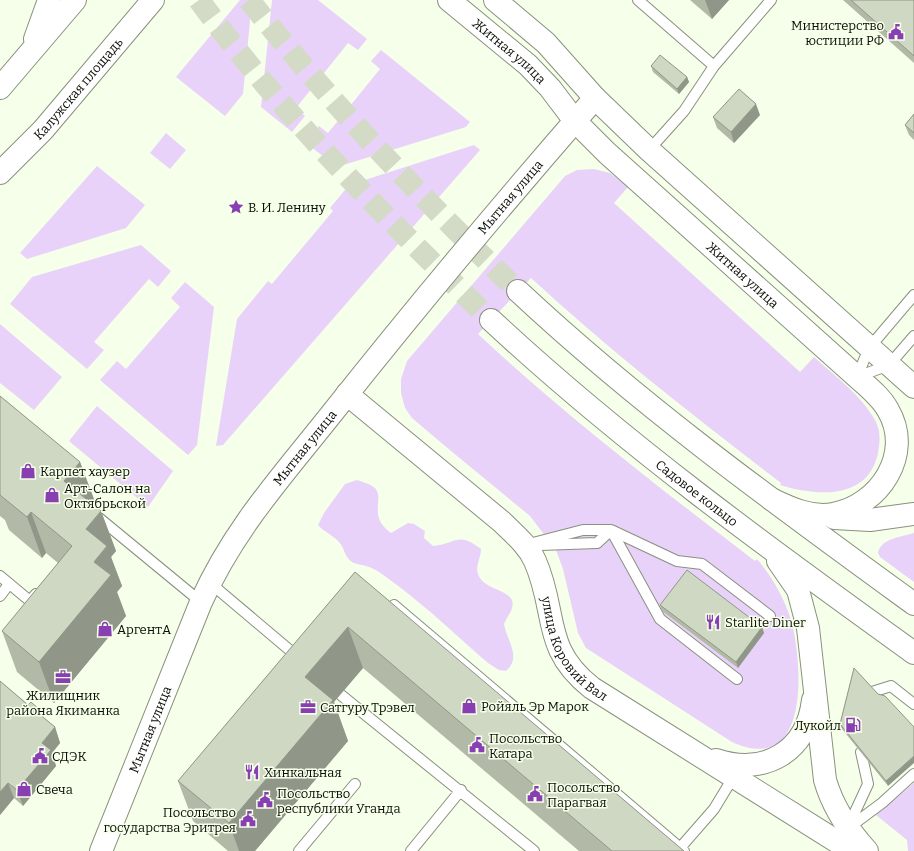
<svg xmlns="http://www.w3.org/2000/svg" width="914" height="851" font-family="Bitter,serif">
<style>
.green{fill:#e9d2fa}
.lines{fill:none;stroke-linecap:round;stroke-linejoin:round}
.primary-tunnel{stroke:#d3dbc7;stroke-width:22;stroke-dasharray:22 11;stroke-linecap:butt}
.service-casing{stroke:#89917e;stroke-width:12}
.primary-casing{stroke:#89917e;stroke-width:24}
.service{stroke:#fff;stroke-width:10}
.primary{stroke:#fff;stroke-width:22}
.wall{fill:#b2baa7}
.shaded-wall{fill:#919788}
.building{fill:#cfd8c2;stroke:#919788}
.labels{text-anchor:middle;stroke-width:3;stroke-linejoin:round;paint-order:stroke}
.poi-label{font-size:13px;fill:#0a0d06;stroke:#f6ffe9;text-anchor:start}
.street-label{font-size:13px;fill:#0a0d06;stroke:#f6ffe9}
</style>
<rect width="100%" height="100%" fill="#f6ffe9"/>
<path class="green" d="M240,0h12l-9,94 -18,22 -49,-39z
M272,0h46l49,39 -9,11 -10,-7 -52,65 9,8 -13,16 -31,-25z
M381,50l89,72 -4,5 -129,40 -31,-24 13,-17 9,7 52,-64 -9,-8z
M166,133l20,17 -16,19 -20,-16z
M474,145l6,5 -257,295 -7,1 21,-127 31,-38 4,3 61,-73 -3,-3 19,-23z
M97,166l48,39 -19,23 -99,31 -7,-6z
M594,169l16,4 18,14 -14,16 186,169 14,-15c21,19 47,38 61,63 6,11 5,21 3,33 -10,48 -62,43 -98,32l1,-2c-86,-66 -171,-132 -250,-205l-53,56c88,82 182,154 277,227l2,-2c16,19 28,40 35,64 11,46 17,154 -60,119l-146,-94 -8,-15 -15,-64 -7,-19 -26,-34 -85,-70 -33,-28 -7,-10 -4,-15v-14l6,-18 158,-185 12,-6z
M141,245l30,26 -13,16 -9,-8 -55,63 10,8 -17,19 -77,-65 22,-27z
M185,282l29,25 -17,138 -9,10 -88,-75 17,-19 9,8 54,-62 -9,-9z
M0,324l62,53 -28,33 -34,-27z
M97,406l76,65 -25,36 -79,-66z
M357,480c6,2 13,4 18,8 10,11 -8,28 16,45l17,-10 6,1 11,7 -1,7 9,8c24,-2 24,-15 48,3 0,9 -6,17 -3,25 6,18 40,15 34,34 -1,5 -6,10 -8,16 3,17 18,33 2,47l-7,-1 -11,-7c-30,-26 -59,-54 -91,-78 -9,-6 -19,-16 -31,-19 -5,-2 -9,-1 -14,-4 -8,-5 -7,-14 -13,-20 -6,-7 -15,-10 -21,-17l6,-12 21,-29z
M914,533v49l-34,-25 -2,-4c3,-15 23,-16 36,-20z
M914,783v68h-6l-1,-11 -31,-25z"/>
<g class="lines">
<path class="primary-tunnel" d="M199,0c85,117 188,219 292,320
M249,0c82,104 174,199 269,291"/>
<defs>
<path id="service" d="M638,0l76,66
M649,150l35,-39 30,-45 57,-66
M857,377l12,-29 45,-53
M857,377l32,-12 25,-29
M96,521l3,-3 102,84
M611,530l49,89 77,60
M525,545l58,-15h28l66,31 25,3 68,52
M540,545l57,-2 14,-13
M0,576l30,25 6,-7
M209,582l90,76
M0,596l9,-12
M394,605l290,246
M872,692l19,-6 23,18
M341,695l193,156
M848,827l20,-43 -7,-32
M847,829l35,-26 32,-29
M680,848l34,-39 20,-33
M299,851l56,-67
M411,851l50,-61"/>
<g id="primary">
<path id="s1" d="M449,0l79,65 22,23 25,33 32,32 250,224c11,10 24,20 31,33 26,44 -9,96 -55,104 -22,4 -43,-6 -62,-15"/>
<path d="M495,0l51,43 49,55 54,52 265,237"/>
<path d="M35,39l14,-39"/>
<path d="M0,88l75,-88"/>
<path id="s2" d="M0,173l43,-43 110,-130"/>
<path d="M518,291c123,115 260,214 396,313"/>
<path id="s3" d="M491,320c131,122 277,228 423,333"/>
<path id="s4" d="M347,394l155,128c12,12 26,23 33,39 23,52 6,87 57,127l260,163"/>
<path d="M834,518l36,2 44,-6"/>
<path d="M778,561l20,29 10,38 17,152c8,28 23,50 42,71"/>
<path d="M716,760c48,16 91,-8 97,-60"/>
<path id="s5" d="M101,851l100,-249c33,-74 83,-128 132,-190 85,-107 173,-212 262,-314"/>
</g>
</defs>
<use href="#service" class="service-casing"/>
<use href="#primary" class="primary-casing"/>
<use href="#service" class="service"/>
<use href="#primary" class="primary"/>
</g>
<path class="wall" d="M690,0h39l-17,19z
M843,0h71v63z
M651,66l36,11 2,5 -10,12 -26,-22z
M914,114v26l-5,-5 -4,-10z
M760,115l-26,28 -17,-15 -4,-11z
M0,396l80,66 15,40 -2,2 8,7 15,40 -5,6 11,29 -5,6 9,24 -72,87 -37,-31 -15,-41 56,-68 -12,-10 -4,5 -33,-28 -4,-10 -5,-4z
M355,572l329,279h-105l-216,-183 -29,34 14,39 -93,110h-27l-35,-30 -15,-40z
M660,605l102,22 2,6 -26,35 -76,-57z
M854,668l34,118 -46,-57 -2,-5z
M0,681l55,46 5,16 -8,10 4,13 -33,40 -9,-8 -14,17z"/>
<path class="shaded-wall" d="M705,0h24l-17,19z
M687,77l2,5 -10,12 -2,-5z
M756,104l4,11 -26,28 -3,-11z
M80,462l15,40 -16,19 -15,-40z
M101,511l15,40 -5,6 11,29 -5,6 9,24 -72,87 -15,-41 55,-100 -8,-33z
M31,512l15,41 -4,5 -15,-41z
M348,627l15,41 -29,34 14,39 -93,110h-16l-10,-28 76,-146z
M762,627l2,6 -26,35 -2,-6z
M40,710l6,15 -8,-12z
M55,727l5,16 -8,10 4,13 -33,40 -6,-16 25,-47z
M914,756v7l-26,23 -2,-5z
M8,783l6,15 -14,17v-23z"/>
<path class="building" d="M851,0h63v56z
M660,55l27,22 -10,12 -26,-23z
M739,89l17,15 -25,28 -18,-15z
M914,114v19l-9,-8z
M0,396l80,66 -16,19 37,30 -15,18 21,17 -13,16 17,13 -72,87 -37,-31 70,-85 -41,-34 -4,5 -27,-22z
M687,570l75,57 -26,35 -76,-57z
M355,572l329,279h-72l-264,-224 -43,50 28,23 -104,123 -51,-42z
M854,668l24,26 7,2 29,31v29l-28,25 -46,-57z
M0,681l28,24 3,-3 9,8 -2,3 17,14 -13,16 9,7 -34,40 -9,-7 -8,9z"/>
<defs>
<symbol id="civic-bare" viewBox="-9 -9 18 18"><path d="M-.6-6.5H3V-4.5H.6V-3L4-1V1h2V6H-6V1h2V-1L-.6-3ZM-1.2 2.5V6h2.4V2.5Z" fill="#873fb2" stroke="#f6ffe9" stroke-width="2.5" paint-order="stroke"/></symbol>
<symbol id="sight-bare" viewBox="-9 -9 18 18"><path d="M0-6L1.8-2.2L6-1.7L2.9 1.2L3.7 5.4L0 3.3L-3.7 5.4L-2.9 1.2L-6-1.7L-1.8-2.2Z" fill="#873fb2" stroke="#f6ffe9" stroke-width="2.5" paint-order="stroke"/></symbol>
<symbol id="shop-bare" viewBox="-9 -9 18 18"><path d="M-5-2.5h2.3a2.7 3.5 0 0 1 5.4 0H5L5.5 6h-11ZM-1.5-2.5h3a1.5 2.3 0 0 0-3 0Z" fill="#873fb2" stroke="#f6ffe9" stroke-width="2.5" paint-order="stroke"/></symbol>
<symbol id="restaurant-bare" viewBox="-9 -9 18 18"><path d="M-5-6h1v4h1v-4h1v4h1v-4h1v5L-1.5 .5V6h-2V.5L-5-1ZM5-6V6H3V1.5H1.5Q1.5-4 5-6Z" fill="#873fb2" stroke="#f6ffe9" stroke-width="2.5" paint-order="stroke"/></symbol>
<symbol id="office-bare" viewBox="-9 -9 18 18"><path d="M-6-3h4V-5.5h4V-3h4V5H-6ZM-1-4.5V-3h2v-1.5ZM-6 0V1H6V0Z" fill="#873fb2" stroke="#f6ffe9" stroke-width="2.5" paint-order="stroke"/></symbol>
<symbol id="fuel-bare" viewBox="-9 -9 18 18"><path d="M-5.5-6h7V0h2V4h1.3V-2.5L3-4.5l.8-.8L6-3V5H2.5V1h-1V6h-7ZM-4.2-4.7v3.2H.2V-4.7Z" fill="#873fb2" stroke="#f6ffe9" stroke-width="2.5" paint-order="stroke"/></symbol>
</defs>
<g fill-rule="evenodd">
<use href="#civic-bare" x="885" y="21" width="22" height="22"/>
<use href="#sight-bare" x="225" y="196" width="22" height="22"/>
<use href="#shop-bare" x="17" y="460" width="22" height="22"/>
<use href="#shop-bare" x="41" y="484" width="22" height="22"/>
<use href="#restaurant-bare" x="702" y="611" width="22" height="22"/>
<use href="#shop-bare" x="94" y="618" width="22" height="22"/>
<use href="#office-bare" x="52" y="666" width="22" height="22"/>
<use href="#shop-bare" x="458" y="695" width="22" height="22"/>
<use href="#office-bare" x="297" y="696" width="22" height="22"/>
<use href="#fuel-bare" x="842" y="714" width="22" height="22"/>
<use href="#civic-bare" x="466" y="734" width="22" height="22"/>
<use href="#civic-bare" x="29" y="745" width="22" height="22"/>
<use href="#restaurant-bare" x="241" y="761" width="22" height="22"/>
<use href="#shop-bare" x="13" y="778" width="22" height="22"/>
<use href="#civic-bare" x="524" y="783" width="22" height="22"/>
<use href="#civic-bare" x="254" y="789" width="22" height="22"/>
<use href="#civic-bare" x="237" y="808" width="22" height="22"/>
</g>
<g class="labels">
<g class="poi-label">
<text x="884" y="30" text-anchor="end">Министерство<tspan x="884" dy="15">юстиции РФ</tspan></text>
<text x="248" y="212">В. И. Ленину</text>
<text x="40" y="476">Карпет хаузер</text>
<text x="64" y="493">Арт-Салон на<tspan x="64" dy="15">Октябрьской</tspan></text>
<text x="725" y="627">Starlite Diner</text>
<text x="117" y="634">АргентА</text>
<text x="63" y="700" text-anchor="middle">Жилищник<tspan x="63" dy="15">района Якиманка</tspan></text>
<text x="481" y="711">Ройяль Эр Марок</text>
<text x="320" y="712">Сатгуру Трэвел</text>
<text x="841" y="730" text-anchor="end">Лукойл</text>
<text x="489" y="743">Посольство<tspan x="489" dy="15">Катара</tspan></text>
<text x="52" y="761">СДЭК</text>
<text x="264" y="777">Хинкальная</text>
<text x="547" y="792">Посольство<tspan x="547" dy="15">Парагвая</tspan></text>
<text x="36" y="794">Свеча</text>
<text x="277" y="798">Посольство<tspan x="277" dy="15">республики Уганда</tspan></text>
<text x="236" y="817" text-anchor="end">Посольство<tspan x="236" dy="15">государства Эритрея</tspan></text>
</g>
<g class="street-label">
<text dy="5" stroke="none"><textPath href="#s1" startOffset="79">Житная улица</textPath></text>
<text dy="5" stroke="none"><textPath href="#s2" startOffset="115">Калужская площадь</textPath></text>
<text dy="5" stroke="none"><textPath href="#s5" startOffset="779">Мытная улица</textPath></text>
<text dy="5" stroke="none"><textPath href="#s1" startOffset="403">Житная улица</textPath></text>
<text dy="5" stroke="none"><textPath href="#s5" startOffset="455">Мытная улица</textPath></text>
<text dy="5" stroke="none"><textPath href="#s3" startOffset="269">Садовое кольцо</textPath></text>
<text dy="5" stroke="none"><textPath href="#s4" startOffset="351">улица Коровий Вал</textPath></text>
<text dy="5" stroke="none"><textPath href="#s5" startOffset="131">Мытная улица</textPath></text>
</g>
</g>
</svg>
